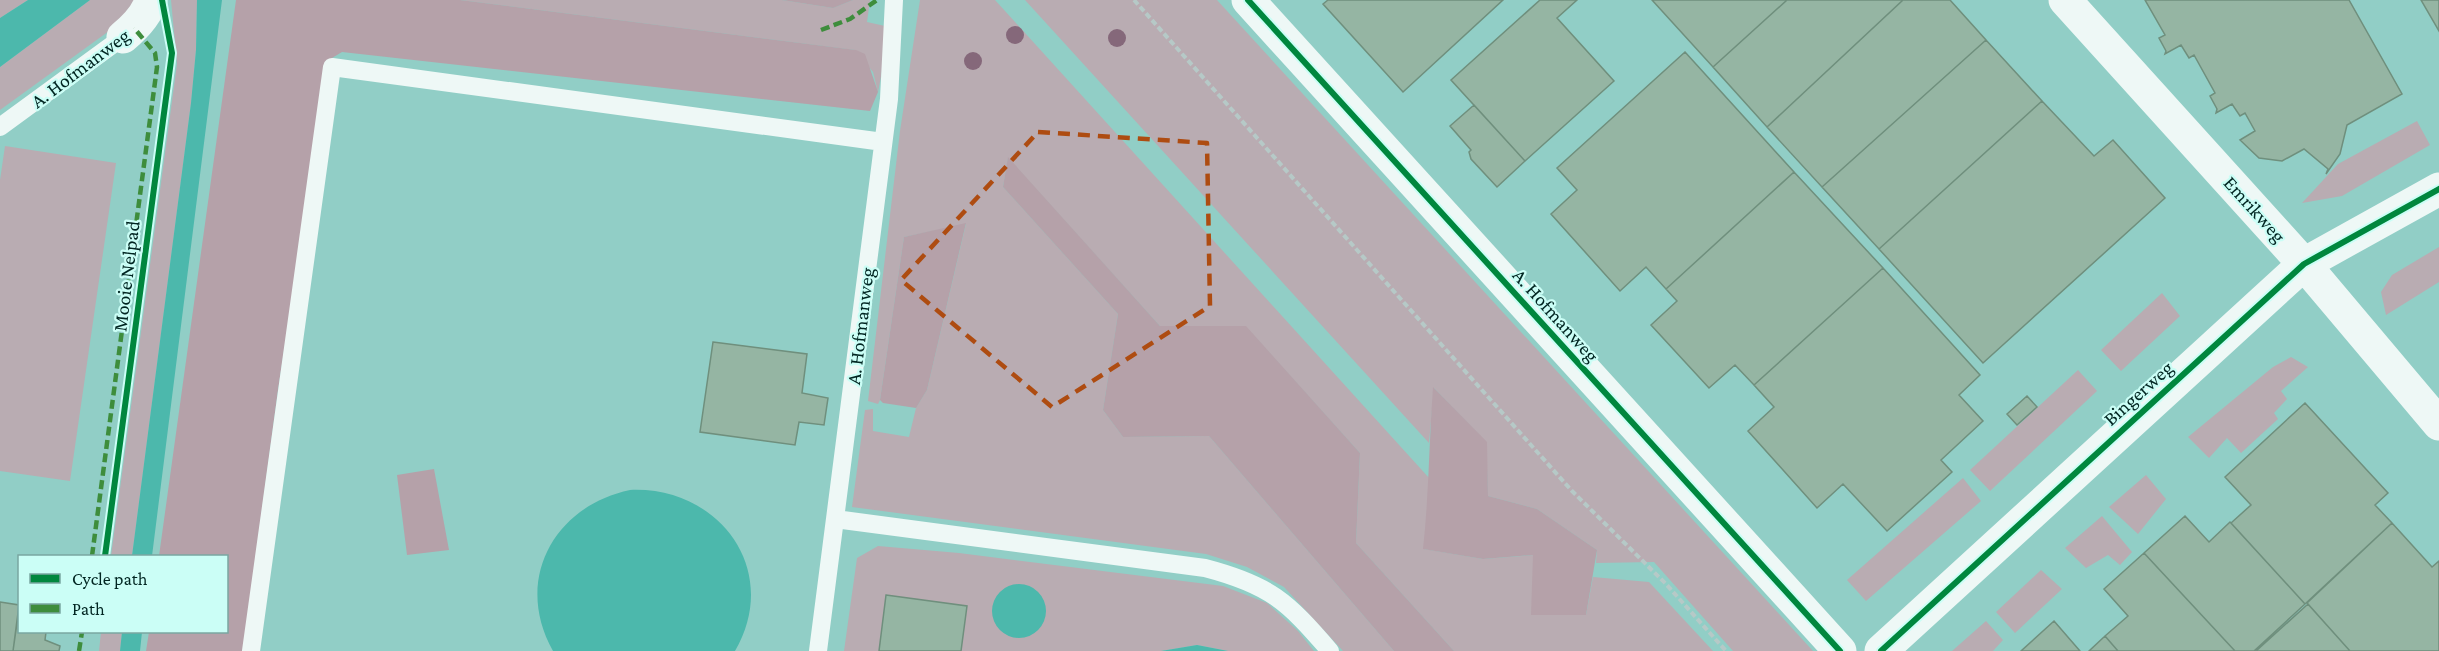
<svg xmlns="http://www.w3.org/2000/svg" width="2439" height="651" font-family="'Crimson Pro',serif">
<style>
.green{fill:#b9acb2}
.forest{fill:#b5a1a9}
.water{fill:#4cb8ac}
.building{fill:#95b5a3;stroke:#6f8f7d;stroke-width:1.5}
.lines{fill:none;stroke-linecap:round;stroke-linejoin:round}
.path{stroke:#b6c9c7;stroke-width:4;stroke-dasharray:6 3;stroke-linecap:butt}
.lane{stroke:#eef8f6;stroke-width:18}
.street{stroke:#eef8f6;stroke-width:33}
.quiet{stroke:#3e8d3c;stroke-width:4.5;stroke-dasharray:9 4.5;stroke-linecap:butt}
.cycleway-casing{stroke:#cbfef6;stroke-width:10}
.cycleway{stroke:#00873e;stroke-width:6}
.tree{fill:#85687a}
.marked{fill:none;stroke:#ae4c11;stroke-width:4.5;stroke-dasharray:12 8;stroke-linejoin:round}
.labels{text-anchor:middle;stroke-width:4.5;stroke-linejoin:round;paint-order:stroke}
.street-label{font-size:20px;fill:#002521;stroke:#cbfef6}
</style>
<rect width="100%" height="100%" fill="#91cec6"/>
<path class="green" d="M0,0h28l-28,18z
M90,0h51l-14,18 -127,92v-43z
M171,0h26l-1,50 -5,53 -59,453h-21l66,-492z
M460,0h322l51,8 20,-8h17l-3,22 18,4 -1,35 -6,31 -5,-20 -18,-22z
M920,0h75l435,479 -6,70 59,10 51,-4 -2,60h54l7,-38 56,5 64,69h-259l-98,-108 4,-90 -114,-126 -86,-1 -152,-168 -5,29 115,127 -15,96 20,27 86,-1 185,215h-51l-59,-64 -37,-20 -41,-13 -354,-47 13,-97 8,-1v22l36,6 7,-29 11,-18 39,-166 -62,13 -24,163 -2,4 -10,-3 32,-270z
M1025,0h192l596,651h-80l-79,-89 -58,1 1,-13 -60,-41 -49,-13 -2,-54 -52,-54 -5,55z
M2417,121l13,24 -88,51 -40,7 36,-39z
M5,146l111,17 -46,318 -70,-10v-291z
M2439,247v35l-53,33 -5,-23 11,-17z
M2162,293l18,23 -59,55 -20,-21z
M2291,357l17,10 -27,24 6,8 -13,14 4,6 -37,34 -14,-15 -18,20 -21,-21 85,-70z
M2078,370l19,21 -107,100 -20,-21z
M2146,475l20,24 -28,35 -29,-27z
M1963,478l18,23 -115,100 -19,-21z
M2102,516l30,36 -12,13 -12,-10 -22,13 -21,-20z
M878,546l81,7 264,33 44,17 31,28 16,20h-86l-31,-6 -36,6h-317l13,-93z
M2041,570l21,19 -47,44 -19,-21z
M1986,621l17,19 -10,11h-41z
M101,632h21l-2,19h-21z"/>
<path class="forest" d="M236,0h224l396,50 9,4 13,38 -8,19 -528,-59 -10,6 -6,17 -48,315 -35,261h-97l3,-19h77v-76h-67z
M782,0h71l-20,8z
M1008,157l152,169h86l114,127 -4,90 98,108h-60l-185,-215 -86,1 -20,-27 15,-96 -115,-127z
M966,223l-39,167 -11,18 -33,-5 -3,-3 24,-163z
M1433,387l54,55 1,54 49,13 60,41 -11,65h-55l2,-60 -50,4 -60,-10c6,-54 6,-108 10,-162z
M434,469l15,81 -42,5 -10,-80z"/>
<path class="water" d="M28,0h62l-90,67v-49z
M197,0h25l-70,556h-20l59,-453 5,-53z
M630,490c89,-4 152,80 105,161h-182c-40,-71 1,-145 77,-161z
M992 611a27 27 0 1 1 54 0a27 27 0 1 1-54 0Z
M122,632h20l-2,19h-20z
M1197,645l31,6h-67z"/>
<path class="building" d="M1328,0h175l-100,92 -80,-88z
M1540,0h37l-20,18 57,63 -89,80 -74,-81z
M1652,0h135l-74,67z
M1787,0h116l-136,127 -54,-60z
M1903,0h47l36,40 -164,147 -55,-60z
M2145,0h204l53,94 -55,31 -7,29 -14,20 2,-5 -24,-20 -22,12 -23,-3 -19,-18 15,-9 -10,-18 -5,3 -8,-12 -16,9 1,-4 -7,-13 5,-3 -21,-38 -5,3 -8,-13 -16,9 1,-3 -7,-13 6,-3z
M2421,0h18v31z
M1986,40l56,61 -163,148 -57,-62z
M1685,52l109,120 -128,117 -20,-22 -26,24 -69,-77 26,-24 -20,-22z
M2042,101l52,55 19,-16 52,58 -182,165 -104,-114z
M1474,105l51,56 -28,26 -26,-28 -2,-7 2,-2 -21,-24z
M1794,172l89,96 -129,117 -19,-20 -26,23 -58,-63 26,-24 -11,-12z
M1883,268l97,107 -21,20 24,26 -42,39 11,12 -65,59 -44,-47 -26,24 -69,-77 26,-24 -20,-22z
M713,342l94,12 -5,39 26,5 -4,27 -25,-3 -4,23 -95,-13z
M2027,396l10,11 -20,18 -10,-11z
M2305,403l83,90 -13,12 17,18 -87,81 -74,-81 20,-18 -26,-28z
M2185,516l24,26 21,-20 75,82 -51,47h-19l-91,-98z
M2392,523l40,44 7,-6v90h-89l-43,-48z
M2144,553l91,98h-117l-13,-15 23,-20 -24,-27z
M886,595l81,11 -6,45h-82z
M0,602l19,3 -6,46h-13z
M2308,604l42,47h-94z
M19,609l1,23h26l-1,8 15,6 -1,5h-46z
M2054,621l26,30h-59z
M2105,636l13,15h-29z"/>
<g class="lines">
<path class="path" d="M1134,0l438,491 94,93 60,67"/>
<path class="lane" d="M0,127l123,-90
M835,519l370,49c65,17 82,33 125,83
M251,651l81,-584 551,75
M818,651l71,-552 5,-99"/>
<path class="street" d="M1248,0l592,651
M2065,0l239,264 135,160
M123,37c12,-10 24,-22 28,-37
M1881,651l423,-387 135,-75"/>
<path class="quiet" d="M821,30l29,-11 27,-19
M92,556l65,-489 -2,-14 -21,-25
M79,651l3,-19"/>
<defs>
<path id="cycleway" d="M1248,0l592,651
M105,556l67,-503 -10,-53
M1881,651l423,-387 135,-75"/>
</defs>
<use href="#cycleway" class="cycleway-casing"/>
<use href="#cycleway" class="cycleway"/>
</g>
<g class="tree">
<circle cx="1015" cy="35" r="9"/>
<circle cx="1117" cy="38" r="9"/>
<circle cx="973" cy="61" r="9"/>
</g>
<path class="marked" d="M1038,132l169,11 3,163 -158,101 -151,-127z"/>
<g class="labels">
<g class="street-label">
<text transform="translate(80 68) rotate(-37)" y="7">A. Hofmanweg</text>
<text transform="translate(2255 209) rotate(48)" y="7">Emrikweg</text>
<text transform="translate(126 276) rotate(-83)" y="7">Mooie Nelpad</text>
<text transform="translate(1556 315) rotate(48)" y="7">A. Hofmanweg</text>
<text transform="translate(860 326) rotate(-83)" y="7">A. Hofmanweg</text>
<text transform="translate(2138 393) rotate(-42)" y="7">Bingerweg</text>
</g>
</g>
<rect x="18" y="555" width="210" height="78" fill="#cbfef6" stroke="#7aa7a1" stroke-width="1.5"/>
<rect x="30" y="574" width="30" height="9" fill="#00873e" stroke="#7aa7a1" stroke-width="1.5"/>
<text x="72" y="585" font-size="18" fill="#002521">Cycle path</text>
<rect x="30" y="604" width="30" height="9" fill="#3e8d3c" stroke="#7aa7a1" stroke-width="1.5"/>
<text x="72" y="615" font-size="18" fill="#002521">Path</text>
</svg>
